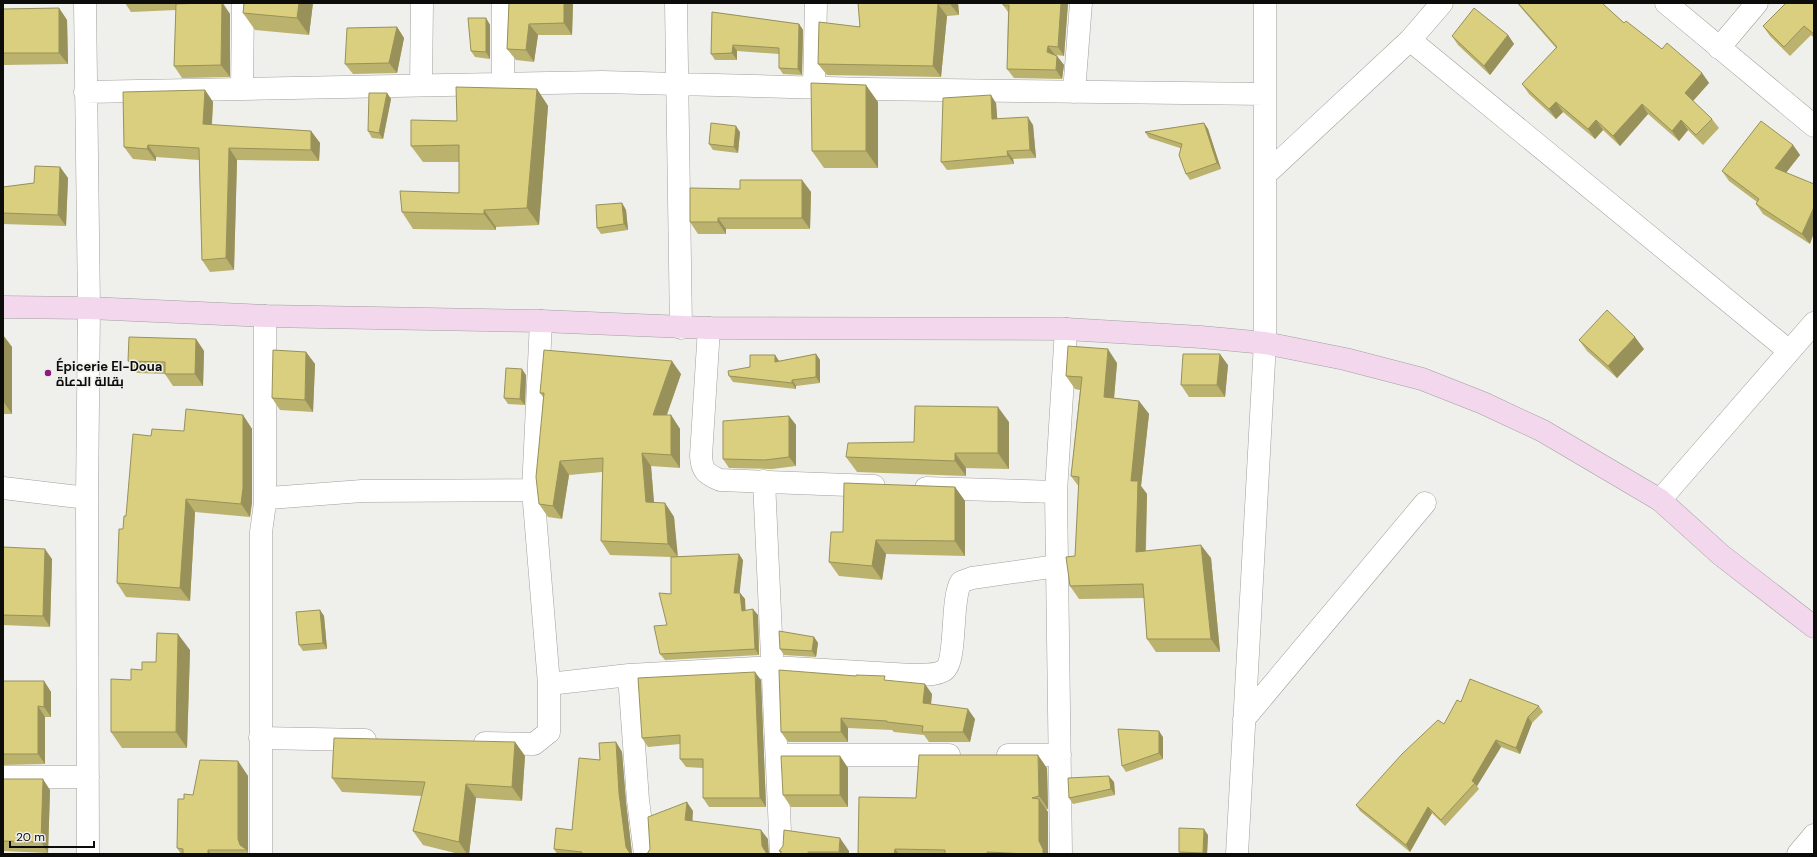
<svg xmlns="http://www.w3.org/2000/svg" width="1817" height="857" font-family="'DM Sans',Cairo,sans-serif">
<style>
.lines{fill:none;stroke-linecap:round;stroke-linejoin:round}
.minor-casing{stroke:#a1a09e;stroke-width:23}
.secondary-casing{stroke:#a1a09e;stroke-width:23}
.minor{stroke:#fff;stroke-width:22}
.secondary{stroke:#f3d7ed;stroke-width:22}
.wall{fill:#bbb26d}
.shaded-wall{fill:#989159}
.building{fill:#d9cf7f;stroke:#989159}
.poi-dot{fill:#8d1b7d;stroke:#efefec;stroke-width:1.5}
.labels{text-anchor:middle;stroke-width:3;stroke-linejoin:round;paint-order:stroke}
.poi-label{font-size:13px;font-weight:bold;fill:#0c0c0b;stroke:#efefec;text-anchor:start}
</style>
<rect width="100%" height="100%" fill="#efefec"/>
<g class="lines">
<defs>
<path id="minor" d="M85,3l4,305 -2,190 1,356
M676,3l5,325
M1666,3l148,123
M1410,40l379,311
M1719,48l38,-45
M503,84v-81
M421,85l1,-82
M242,88l1,-85
M814,88l2,-85
M85,92l517,-10 264,7 399,5
M1074,92l7,-89
M1265,175l145,-135 32,-37
M709,328l-8,128c1,15 5,18 19,24l154,6
M764,481l17,373
M3,488l84,10
M926,488l130,4
M1660,500l154,-177
M265,503v-187
M629,675l9,125 7,54
M549,684l80,-9 144,-8 139,8c10,-1 22,1 31,-4 15,-8 7,-71 18,-89l11,-4 85,-12
M1244,719l181,-216
M260,738l105,2
M485,743l49,1 15,-12v-48l-16,-194 8,-169
M777,755h172
M1008,755h52
M3,777h85
M261,854v-322l4,-29 4,-5 93,-7 171,-1
M1061,854l-5,-362 10,-163
M1237,854l28,-511v-340
M1798,854l16,-19"/>
<path id="secondary" d="M3,307l86,1 176,8 276,5 168,7 357,1 135,8 64,6 80,16 77,20 61,24 60,28 117,69 61,55 93,72"/>
</defs>
<use href="#minor" class="minor-casing"/>
<use href="#secondary" class="secondary-casing"/>
<use href="#minor" class="minor"/>
<use href="#secondary" class="secondary"/>
</g>
<path class="wall" d="M125,3h59v1l39,-1 7,11v63l-48,1 -8,-12 2,-56 -45,2z
M244,3h69l-4,32 -54,-5 -12,-17z
M509,3h64l-1,32h-34l-4,27 -18,-2 -9,-11z
M858,3h100l1,12 -12,1 -6,61 -114,-2 -9,-11 42,-37z
M1068,3l-4,53 -8,-1 8,10 -2,14 -48,-1 -7,-9 1,-57 -5,-7z
M1517,3h85l22,20 38,26 40,24 7,10 -16,18 19,18 7,9 -16,17 -15,-15 -9,11 -31,-27 -28,32 -17,-16 -8,9 -32,-27 -7,7 -27,-25 -7,-10 34,-36 -34,-39z
M1814,3v35l-3,-3 -21,21 -20,-20 -7,-10z
M59,8l8,12 1,44 -64,1 -1,-1v-55z
M712,12l87,12 4,6 -1,45 -19,-1 -4,-6v-14l-42,-3v9h-22l-4,-6z
M486,18l4,7v34l-15,-2 -4,-6z
M397,27l7,11 -7,35 -44,1 -8,-10z
M1508,35l6,9 -24,31 -32,-30 -6,-9z
M537,89l11,17 -9,119 -43,2v3l-83,-1 -11,-17 57,-19v-31h-36l-12,-16 46,-25z
M205,90l8,12 -1,23 99,6 9,12 -1,18 -82,-1 -3,110 -24,2 -8,-12 -3,-100 -43,-3v4l-23,-2 -9,-12z
M387,93l4,6 -8,40 -11,-1 -4,-7z
M878,102v66h-54l-12,-17z
M996,103l1,16 36,6 3,33 -23,1 1,5 -67,6 -6,-8z
M1204,123l4,6 13,40 -31,11 -4,-6 -6,-26 -31,-10 -4,-6z
M740,132l-2,21 -25,-3 -4,-6z
M1793,145l7,10 -14,17 24,72 -47,-30 -7,-10 1,-2 -28,-21 -7,-10z
M60,167l8,11 -2,48 -63,-2v-37l31,-4z
M802,180l9,12 -1,37h-84v5h-28l-8,-12 50,-33z
M622,203l4,7 2,20 -27,4 -4,-6z
M3,335l9,12v67h-9z
M196,339l8,12 -1,35h-30l-8,-12 -28,-1 -9,-12z
M1579,340l65,9 -27,29 -30,-27z
M306,352l9,12 -2,48 -33,-2 -8,-12z
M816,354l4,6v23l-24,3v3l-63,-7 -4,-6 46,-21 4,6z
M1117,363l-3,35 25,3 10,13 -8,72 6,8 -1,57 65,7 9,94h-64l-9,-13 -3,-41 -65,1 -9,-13 5,-30 4,-69 -8,-11 9,-86 -5,-1 -9,-13z
M1228,365l-3,32h-36l-8,-12z
M681,374l-14,41h4l9,14v39l-29,-2 3,37h11l9,14 3,39 66,4 -4,33h1l5,6v11l13,5 1,40 -94,5 -5,-6 7,-29 4,-31v-37l-61,-2 -9,-14 1,-69 -33,3 -7,44 -14,-2 -9,-13 4,-107 -3,-4z
M526,375l-1,30 -17,-1 -4,-6z
M243,415l9,14v73l-2,15 -55,-5 -5,89 -64,-4 -9,-14 6,-54 3,-13 25,-80 33,-5z
M789,416l7,9v41l-24,3 -43,-1 -6,-9z
M1009,422v47l-43,-1v8l-109,-4 -11,-15z
M955,487l10,14v55l-79,-2 -4,26 -43,-4 -10,-14 14,-30z
M3,547l49,12 -2,68 -47,-2z
M320,610l4,6 3,33 -24,2 -4,-6z
M814,637l4,6 -2,14 -32,-2 -4,-6z
M190,650l-3,98h-65l-11,-16 20,-52 11,-10z
M761,680l5,127h-57l-6,-9v-30l-17,-1 -6,-8v-15l-32,3 -6,-9z
M3,681h41l7,11v25h-6v47l-42,1z
M888,681l44,13 -1,10 44,15 -5,23h-41l-5,-7 -30,-3 -2,-2 -44,-2v14h-60l-7,-10z
M1539,706l4,6 -11,11 -12,31 -19,-7 -24,39 2,3 -34,37 -13,-13 -22,39 -50,-41 -4,-6 88,-81z
M1163,737v22l-37,13 -4,-6z
M515,742l10,14 -3,45 -46,-3 -7,56h-10l-36,-9 -10,-14 9,-35 -80,-4 -10,-14z
M616,742l6,10 4,50 6,52h-75l-3,-5 18,-19 28,-70z
M840,756l8,12v39h-57l-8,-12z
M238,761l10,15v77l1,1h-68l-4,-6 7,-49 9,-4z
M1047,768l1,41 -2,1 2,2v42h-190l58,-56z
M3,779l47,11 -2,63 -45,-2z
M1114,782l1,13 -42,9 -4,-6z
M1208,835l-1,19h-27l-1,-2z
M779,851h70v3h-68z"/>
<path class="shaded-wall" d="M222,3l8,11v63l-9,-12z
M299,3h14l-4,32 -12,-17z
M564,3h9l-1,32 -8,-12z
M950,3h8l1,12 -9,-11z
M1061,3h7l-4,53 -6,-9z
M938,4l9,12 -6,61 -8,-11z
M59,8l8,12 1,44 -9,-11z
M486,18l4,7v34l-4,-7z
M529,24l9,11 -4,27 -8,-12z
M799,24l4,6 -1,45 -4,-6z
M397,27l7,11 -7,35 -8,-10z
M1508,35l6,9 -24,31 -6,-9z
M733,45l4,6v9l-5,-7z
M1048,46l7,9 -8,-3z
M1057,56l7,9 -2,14 -6,-9z
M1702,73l7,10 -17,19 -7,-9z
M866,85l12,17v66l-12,-17z
M537,89l11,17 -9,119 -12,-17z
M205,90l8,12 -2,34 -8,-12z
M387,93l4,6 -8,40 -4,-6z
M991,95l5,8 2,24 -6,-8z
M1556,102l7,10 -7,7 -7,-10z
M1642,104l6,10 -28,32 -7,-10z
M1028,117l5,8 3,33 -6,-8z
M1596,120l7,10 -8,9 -7,-10z
M1681,120l7,10 -9,11 -7,-10z
M1204,123l4,6 13,40 -4,-6z
M736,126l4,6 -2,21 -4,-6z
M311,131l9,12 -1,18 -8,-11z
M148,145l8,12v4l-9,-12z
M1793,145l7,10 -18,23 -7,-10z
M229,148l8,12 -3,110 -8,-12z
M1007,151l6,8 1,5 -6,-8z
M60,167l8,11 -2,48 -8,-11z
M802,180l9,12 -1,37 -8,-11z
M622,203l4,7 2,20 -4,-6z
M1814,207v26l-4,11 -8,-10z
M484,210l12,17v3l-12,-16z
M718,218l8,11v5l-8,-12z
M3,335l9,12v67l-9,-13z
M1635,337l9,12 -27,29 -9,-12z
M196,339l8,12 -1,35 -8,-12z
M1108,349l9,14 -4,47 -9,-13z
M306,352l9,12 -2,48 -8,-12z
M816,354l4,6v23l-4,-6z
M1220,354l8,11 -3,32 -8,-12z
M775,355l4,6v7l-4,-6z
M672,361l9,13 -19,54 -9,-13z
M522,369l4,6 -1,30 -5,-6z
M792,380l4,6v3l-4,-6z
M1139,401l10,13 -8,72 6,8 -2,71 -9,-13 -5,-71z
M998,407l11,15v47l-11,-16z
M243,415l9,14v73l-2,15 -9,-13z
M671,415l9,14v39l-9,-13z
M789,416l7,9v41l-7,-9z
M642,453l9,13 4,49 -9,-13z
M955,453l11,15v8l-11,-15z
M560,461l9,14 -7,44 -9,-13z
M955,487l10,14v55l-10,-15z
M186,499l9,13 -5,89 -10,-13z
M665,503l9,14 4,40 -10,-13z
M876,540l10,14 -4,26 -10,-14z
M1201,545l10,13 9,94 -9,-13z
M45,549l7,10 -2,68 -7,-11z
M739,554l4,6 -4,39 -5,-6z
M740,593l5,6 1,18 -4,-6z
M753,609l5,6 1,40 -4,-6z
M320,610l4,6 3,33 -4,-6z
M178,634l12,16 -3,98 -11,-16z
M814,637l4,6 -2,14 -4,-6z
M755,672l6,8 5,127 -6,-9z
M44,681l7,11v25l-7,-10z
M925,684l7,10 -2,19 -7,-10z
M38,706l7,11v47l-7,-10z
M968,709l7,10 -5,23 -7,-10z
M1528,717l4,6 -12,31 -4,-6z
M841,718l7,10v14l-7,-10z
M1159,731l4,6v22l-4,-6z
M1496,740l5,7 -24,39 -5,-5z
M515,742l10,14 -3,45 -10,-14z
M616,742l6,10 4,50 6,52h-2l-4,-7 -7,-54z
M1038,755l9,13 1,41 -9,-13z
M840,756l8,12v39l-8,-12z
M238,761l10,15v77l-1,-3 -7,-5 -2,-6z
M1109,776l5,6 1,13 -4,-6z
M43,779l7,11 -2,63 -7,-11z
M466,784l10,14 -7,56h-2l-8,-12z
M1039,799l9,13v42h-5l-4,-13z
M687,802l6,9 -1,18 -7,-9z
M1428,807l4,6 -22,39 -4,-7z
M1204,829l4,6 -1,19h-4v-1z
M761,830l7,9 1,15h-2l-5,-8z
M840,838l9,13v3h-9l-1,-2z
M895,849l4,5h-5z
M208,850l3,4h-3z"/>
<path class="building" d="M204,3h18l-1,62 -47,1 2,-62z
M244,3h55l-2,15 -54,-5z
M509,3h55v20l-35,1 -3,26 -19,-1z
M858,3h92v1h-12l-5,62 -115,-2 1,-42 41,5z
M1003,3h58l-3,44 -10,-1 -1,6 10,4 -1,14 -49,-1 2,-64h-6z
M1518,3h84l22,20 2,-2 36,28 5,-6 35,30 -17,20 27,26 -16,16 -15,-15 -9,11 -30,-27 -29,32 -17,-16 -8,9 -32,-27 -7,7 -27,-25 35,-37z
M1786,3h28v31l-10,-8 -20,21 -21,-21z
M59,8v45h-56v-44z
M1474,8l34,27 -24,31 -32,-30z
M712,12l87,12 -1,45 -19,-1v-20l-46,-3 -1,8 -21,1z
M468,18h18v34l-15,-1z
M397,27l-8,36 -44,1 2,-36z
M811,83l55,2v66h-54z
M456,87l81,2 -10,119 -43,2v4l-82,-2 -2,-21 59,2v-48l-48,1v-26l46,1z
M205,90l-2,34 108,7v19l-82,-2 -3,110 -24,2 -3,-112 -51,-3 -1,4 -23,-2 -1,-55z
M369,93h18l-8,40 -11,-2z
M991,95l1,24 36,-2 2,33 -23,1 1,5 -67,6 2,-64z
M1761,121l32,24 -18,23 39,16v23l-12,27 -46,-30 3,-5 -37,-28z
M711,123l25,3 -2,21 -25,-3z
M1204,123l13,40 -31,11 -7,-19 3,-11 -37,-12z
M35,166l25,1 -2,48 -55,-2v-26l31,-4z
M740,180h62v38h-84v4h-28v-34l50,1z
M622,203l2,21 -27,4 -1,-23z
M1607,310l28,27 -27,29 -29,-26z
M129,337l67,2 -1,35h-30v-12l-37,-1z
M1068,346l40,3 -4,48 35,4 -8,80h7l-2,71 65,-7 10,94h-64l-4,-55 -73,2 -4,-29 9,-1 4,-79 -8,-1 11,-99 -16,-1z
M273,350l33,2 -1,48 -33,-2z
M544,350l128,11 -19,54h18v40l-29,-2 4,49 19,1 3,41 -67,-3 2,-83 -43,3 -7,45 -14,-2 -3,-27 8,-84h-4z
M816,354v23l-24,3v3l-63,-7 -1,-5 22,-4v-12h25v7z
M1183,354h37l-3,31h-36z
M506,368l16,1 -2,30 -16,-1z
M915,406l83,1v46h-43v8l-109,-4 2,-14 66,-1z
M186,409l57,6v73l-2,16 -55,-5 -6,89 -63,-5 2,-54h4l1,-13h2l7,-82 18,2 1,-7 32,2z
M789,416v41l-24,3 -42,-1v-38z
M844,483l111,4v54l-79,-1 -4,26 -43,-4 2,-30h12z
M3,547l42,2 -2,67 -40,-1z
M739,554l-5,39h6l2,18 11,-2 2,40 -95,5 -6,-28 13,-1 -8,-32 12,1v-37z
M320,610l3,33 -24,2 -3,-33z
M779,631l35,6 -2,14 -32,-2z
M157,633l21,1 -2,98h-65v-53l20,1v-11l11,1v-8h14z
M779,670l77,6v-1l29,1 -1,4 41,4 -2,19 45,6 -5,23h-41l1,-6 -36,-4v-1l-46,-3v14h-60z
M755,672l5,126h-57v-39h-23v-24l-38,3 -4,-60z
M1470,679l69,27 -11,11 -12,31 -20,-8 -24,41 3,2 -34,37 -13,-13 -22,38 -50,-40 46,-51 36,-34 6,4 13,-24 4,2z
M3,681h41v26l-6,-1v48h-35z
M1118,729l41,2v22l-37,13z
M334,738l181,4 -3,45 -46,-3 -7,58 -46,-11 12,-49 -93,-4z
M616,742l3,51 7,54 3,5 2,2h-50l1,-2 -28,-3 2,-21 16,2 7,-72 21,2 -1,-17z
M919,755h119l1,41 -7,2 7,1v42l4,8v5h-16l-40,-2v2h-42v-4l-50,-1 -1,5h-36l1,-57 57,1z
M781,756h59v39h-57z
M200,760l38,1v78l2,6 7,5h-39v4h-25v-5l-6,-1 1,-49h6v-5l9,1z
M1109,776l2,13 -42,9 -1,-20z
M3,779h40l-2,63 -38,-1z
M687,802l-2,18 76,10 1,16 5,8h-120l3,-5 -2,-32z
M1179,828l25,1 -1,24 -24,-1z
M784,830l56,8 -1,14h-31v2h-27v-3h-2l4,-5z"/>
<circle class="poi-dot" cx="48" cy="373" r="4"/>
<g class="labels">
<g class="poi-label">
<text x="56" y="371">Épicerie El-Doua<tspan x="56" dy="15">بقالة الدعاة</tspan></text>
</g>
</g>
<rect width="1817" height="857" fill="none" stroke="#0c0c0b" stroke-width="8"/>
<path d="M10 841v6h84v-6" fill="none" stroke="#0c0c0b" stroke-width="2"/>
<text x="16" y="841" font-size="12" fill="#0c0c0b" stroke="#efefec" stroke-width="3" paint-order="stroke">20 m</text>
</svg>
